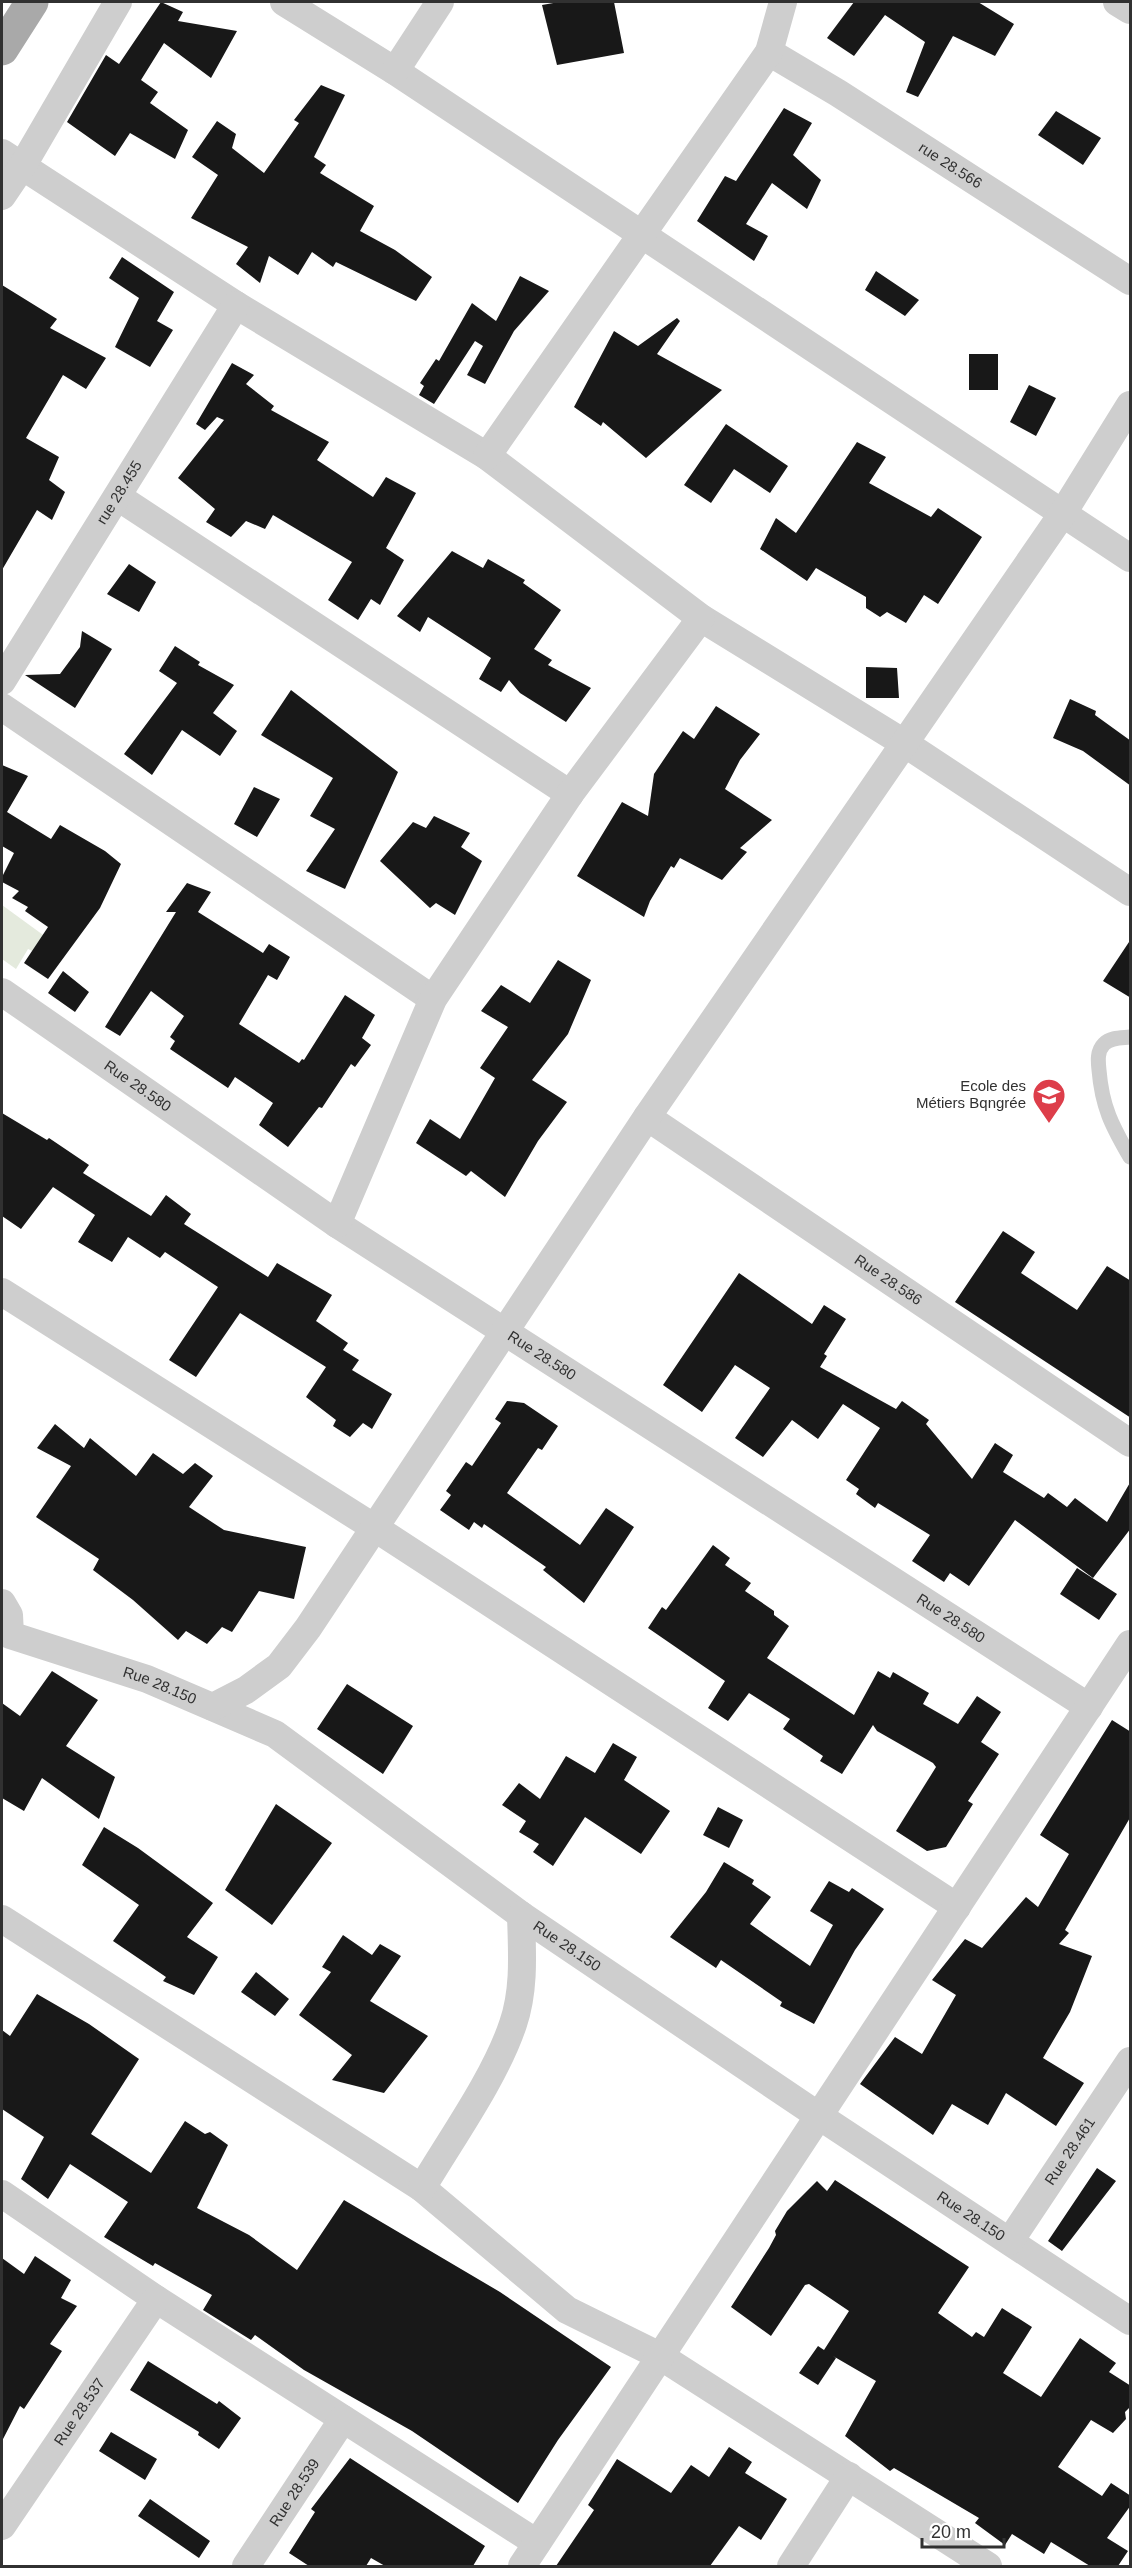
<svg xmlns="http://www.w3.org/2000/svg" width="1132" height="2568" font-family="Helvetica,sans-serif">
<style>
.green{fill:#e4eadd}
.building{fill:#181818}
.lines{fill:none;stroke-linecap:round;stroke-linejoin:round}
.service{stroke:#cecece;stroke-width:15}
.minor{stroke:#cecece;stroke-width:28}
.primary{stroke:#a9a9a9;stroke-width:33}
.labels{text-anchor:middle;stroke-width:6;stroke-linejoin:round;paint-order:stroke}
.street-label{font-size:15px;fill:#313131;stroke:#fff}
.poi-label{font-size:15px;fill:#313131;stroke:#fff;text-anchor:end}
</style>
<rect width="100%" height="100%" fill="#fff"/>
<path class="green" d="M2,905l48,35 -9,15 -13,-6 -12,20 -14,-10z"/>
<path class="building" d="M161,2l22,10 -5,9 59,10 -26,47 -47,-35 -23,37 17,12 -8,11 38,27 -13,29 -45,-26 -15,23 -48,-34 39,-67 13,9z
M559,2h55l10,51 -67,12 -15,-60z
M854,2h124l36,22 -19,32 -42,-20 -35,61 -12,-5 19,-50 -40,-27 -31,41 -27,-18z
M321,85l24,10 -31,62 12,8 -6,8 54,33 -14,25 35,19 37,27 -16,24 -80,-39 -3,5 -21,-15 -14,23 -29,-19 -9,27 -24,-19 12,-17 -57,-29 27,-43 -26,-18 25,-36 19,13 -4,14 32,25 35,-50 -5,-3z
M784,108l28,15 -19,32 28,25 -14,29 -35,-26 -26,41 22,12 -14,25 -57,-40 28,-45 11,5z
M1056,111l45,27 -18,27 -45,-30z
M122,257l52,35 -17,29 16,9 -23,37 -35,-20 24,-49 -30,-20z
M876,271l43,29 -14,16 -40,-26z
M520,276l29,15 -35,40 -29,53 -18,-9 16,-29 -8,-5 -41,63 -15,-9 5,-9 -4,-3 16,-24 3,2 33,-58 24,18z
M2,285l55,34 -7,9 56,30 -20,31 -23,-14 -37,63 33,19 -10,23 16,12 -13,28 -15,-10 -35,60z
M677,318l3,3 -23,33 65,36 -76,68 -43,-36 -2,4 -27,-19 40,-76 24,15z
M969,354h29v36h-29z
M232,363l22,12 -8,9 28,22 -3,4 58,32 -12,18 56,37 13,-20 30,16 -30,55 18,12 -24,45 -9,-6 -13,21 -30,-20 24,-38 -79,-47 -8,14 -19,-8 -15,16 -25,-15 9,-13 -37,-31 46,-58 -7,-3 -12,13 -9,-6z
M1029,385l27,13 -20,38 -26,-14z
M726,424l62,42 -18,27 -36,-24 -23,34 -27,-18z
M857,442l29,15 -17,26 62,34 7,-9 44,29 -44,67 -14,-9 -18,28 -19,-11 -7,5 -14,-9v-11l-50,-29 -9,13 -47,-32 16,-31 20,15z
M452,551l31,17 5,-9 37,21 -2,3 38,27 -27,39 18,11 -4,5 43,23 -25,34 -46,-29 -11,-13 -8,12 -22,-13 12,-21 -63,-41 -8,15 -23,-16z
M129,564l27,18 -17,30 -32,-18z
M82,631l30,18 -37,59 -50,-33 35,-1 20,-27z
M175,646l25,16 -2,3 36,20 -21,28 24,18 -17,25 -38,-26 -30,45 -28,-21 53,-71 -18,-12z
M866,667l31,1 2,30h-33z
M291,690l107,82 -53,117 -39,-18 29,-42 -25,-13 23,-38 -72,-43z
M1070,699l26,12 -1,4 36,26v45l-48,-35 -30,-13z
M716,706l44,28 -20,26 -15,29 47,31 -32,28 7,4 -25,28 -42,-22 -6,10 -3,-2 -21,35 -6,16 -67,-41 45,-74 26,14 6,-42 29,-43 11,8z
M2,765l26,11 -21,36 44,27 9,-14 45,26 16,13 -21,44 -52,71 -24,-16 24,-36 -23,-16 3,-4 -16,-9 7,-7 -17,-9v-5l12,-24 -12,-7z
M254,787l26,12 -23,38 -23,-13z
M434,816l36,17 -9,14 21,14 -27,54 -19,-12 -6,5 -50,-47 33,-39 13,6z
M187,883l24,9 -13,20 65,41 6,-9 21,13 -13,23 -9,-5 -29,49 60,39 3,-4 2,1 41,-65 30,20 -13,23 9,7 -16,22 -4,-3 -29,44 -3,-1 -31,40 -29,-22 14,-22 -38,-26 -7,11 -58,-39 5,-8 -5,-4 14,-21 -33,-25 -31,45 -15,-9 71,-115h-10z
M1131,939v59l-28,-17z
M558,960l33,20 -23,54 -36,46 35,22 -29,39 -33,56 -34,-26 -5,5 -50,-33 14,-24 30,20 35,-61 -15,-10 28,-41 -27,-16 20,-26 29,18z
M63,971l26,21 -14,20 -27,-19z
M2,1113l45,27 2,-2 40,27 -6,8 68,43 15,-21 25,19 -7,10 84,53 9,-14 55,32 -16,26 32,22 -5,7 16,10 -7,10 40,24 -20,35 -9,-6 -13,14 -17,-11 3,-6 -30,-23 20,-30 -86,-54 -44,64 -27,-17 49,-73 -53,-35 -5,6 -32,-21 -16,25 -34,-20 17,-27 -42,-28 -32,42 -19,-13z
M1003,1231l32,21 -14,21 56,37 30,-44 24,15v137l-176,-116z
M739,1273l73,51 12,-19 22,14 -22,35 3,2 -7,11 76,42 6,-8 27,19 -3,4 46,55 23,-36 18,12 -10,17 41,26 4,-5 19,14 8,-9 32,24 24,-41v47l-38,50 -78,-58 -46,66 -19,-13 -6,9 -32,-21 18,-26 -52,-32 -3,5 -19,-14 3,-5 -13,-9 34,-52 -37,-24 -25,35 -26,-19 -29,37 -28,-19 35,-50 -35,-23 -33,47 -39,-27z
M507,1401l17,2 34,23 -16,24 -4,-2 -31,45 73,52 26,-37 28,19 -50,76 -41,-33 3,-3 -62,-43 -2,4 -8,-6 -5,8 -29,-20 11,-15 -5,-4 20,-29 6,4 29,-43 -6,-4z
M55,1424l29,24 6,-10 46,38 17,-23 30,21 12,-11 18,13 -24,31 35,23 82,17 -12,52 -35,-8 -27,41 -10,-5 -15,17 -21,-13 -8,9 -45,-40 -40,-30 6,-11 -63,-42 35,-51 -34,-18z
M713,1545l17,13 -5,7 26,18 -6,8 29,20v4l15,11 -22,32 87,57 24,-44 12,7 3,-6 36,21 -6,11 35,20 19,-28 24,16 -20,30 18,12 -31,47 5,3 -27,43 -19,4 -31,-20 40,-64 -3,-4 -56,-32 -4,-6 -31,49 -22,-13 3,-5 -40,-27 7,-10 -41,-26 -21,28 -20,-13 17,-27 -77,-53 14,-21 4,3z
M1077,1568l40,26 -18,26 -39,-26z
M52,1671l46,29 -32,46 49,31 -16,42 -57,-41 -18,33 -22,-13v-95l18,13z
M347,1684l66,42 -30,48 -66,-45z
M1112,1720l19,12v84l-66,114 4,3 -10,11 33,12 -22,56 -27,46 41,25 -28,43 -50,-33 -18,32 -36,-21 -19,31 -73,-51 35,-47 27,17 34,-59 -24,-15 33,-41 17,9 44,-51 12,10 31,-53 -29,-19z
M613,1743l24,14 -13,23 46,31 -29,43 -56,-37 -32,49 -20,-14 6,-8 -20,-12 7,-11 -24,-16 17,-22 21,16 26,-43 29,17z
M276,1804l56,39 -60,82 -47,-35z
M718,1807l25,13 -14,28 -26,-13z
M104,1827l34,21 75,55 -26,34 31,20 -24,38 -31,-14 3,-4 -53,-36 26,-36 -57,-40z
M724,1862l30,18 -2,4 19,13 -21,27 60,42 23,-41 -23,-14 19,-30 20,11 3,-4 32,21 -29,41 -41,74 -34,-18 2,-4 -61,-42 -5,8 -46,-31 36,-45z
M343,1935l29,20 8,-11 21,12 -31,45 58,35 -44,57 -52,-13 20,-25 -53,-40 32,-43 -9,-5z
M256,1972l33,27 -14,17 -34,-24z
M37,1994l52,30 50,35 -48,75 60,39 34,-52 20,13 5,-2 18,13 -31,63 52,27 48,35 47,-70 156,92 111,75 -53,73 -40,63 -106,-72 -108,-61 -49,-35 -4,5 -48,-30 9,-15 -57,-32 -2,3 -49,-29 24,-35 -58,-38 -22,35 -27,-20 23,-42 -42,-28v-79l8,6z
M1097,2168l19,13 -54,70 -14,-10z
M835,2180l134,87 -31,46 34,24 4,-5 8,5 18,-29 30,19 -29,46 38,24 39,-59 36,25 -7,9 22,14v20l-6,6 1,7 -13,14 -22,-13 -33,47 44,29 9,-13 20,13v9l-24,33 21,13 -10,15h-28l-39,-24 -7,12 -32,-20 -7,11 -30,-22 4,-5 -85,-50 -4,3 -45,-35 31,-55 -43,-25 3,2 -18,27 -19,-12 19,-27 6,4 25,-39 -40,-27 -4,1 -34,51 -40,-29 38,-59 7,-13 -1,-4 12,-20 30,-30 10,10z
M35,2256l36,24 -10,18 16,8 -27,38 12,7 -38,58 -4,-3 -18,35v-183l22,16z
M148,2361l69,43 2,-3 22,17 -22,31 -21,-14 1,-3 -69,-42z
M111,2432l46,27 -12,21 -46,-29z
M729,2447l23,15 -7,11 42,26 -26,41 -22,-14 -29,40h-154l38,-56 -6,-5 29,-46 54,34 20,-28 18,12z
M350,2458l135,88 -12,20h-88l-14,-8 -5,8h-57l-20,-13 26,-41 -4,-3z
M150,2499l60,42 -11,17 -61,-42z"/>
<g class="lines">
<path class="service" d="M1130,1037c-8,1 -19,0 -26,7 -7,7 -6,17 -5,26 3,37 13,56 31,87"/>
<g class="minor">
<path d="M284,2l111,69 735,487"/>
<path d="M1117,2l13,8"/>
<path id="s1" d="M769,52l69,41 292,188"/>
<path d="M395,71l45,-69"/>
<path d="M2,153l234,152 251,151 214,162 203,125 226,149"/>
<path d="M2,196l21,-31 95,-163"/>
<path d="M487,456l282,-404 14,-50"/>
<path d="M118,497l452,297"/>
<path id="s2" d="M2,681l234,-376"/>
<path d="M2,707l431,292"/>
<path id="s3" d="M2,992l335,232 752,483"/>
<path id="s4" d="M647,1117l483,326"/>
<path d="M337,1224l96,-225 137,-205 131,-176"/>
<path d="M2,1292l373,236 582,379"/>
<path id="s5" d="M2,1603l7,12 1,20 137,44 128,55 246,181 298,201 311,205"/>
<path d="M213,1707l33,-17 33,-24 29,-38 339,-511 416,-604 67,-108"/>
<path d="M2,1919l420,269 145,122 93,46 328,210"/>
<path d="M422,2188c29,-49 73,-110 91,-164 12,-35 9,-73 8,-109"/>
<path d="M2,2194l154,105 381,244"/>
<path id="s6" d="M1010,2241l120,-180"/>
<path id="s7" d="M2,2526l154,-227"/>
<path id="s8" d="M246,2566l97,-147"/>
<path d="M522,2566l608,-922"/>
<path d="M791,2566l58,-90"/>
</g>
<path class="primary" d="M2,49l30,-47"/>
</g>
<defs>
<symbol id="school-pin" viewBox="-11 -11 22 30"><path d="M0 17L-7.5 6A9.5 9.5 0 1 1 7.5 6Z" fill="#dd3e4a" stroke="#fff"/><path d="M0-5L7-2L0 1L-7-2ZM-4 1L0 2.5L4 1V4Q0 6-4 4Z" fill="#fff"/></symbol>
</defs>
<g fill-rule="evenodd">
<use href="#school-pin" x="1030" y="1076" width="38" height="52"/>
</g>
<g class="labels">
<g class="street-label">
<text dy="5" stroke="none"><textPath href="#s1" startOffset="214">rue 28.566</textPath></text>
<text dy="5" stroke="none"><textPath href="#s2" startOffset="222">rue 28.455</textPath></text>
<text dy="5" stroke="none"><textPath href="#s3" startOffset="165">Rue 28.580</textPath></text>
<text dy="5" stroke="none"><textPath href="#s4" startOffset="291">Rue 28.586</textPath></text>
<text dy="5" stroke="none"><textPath href="#s3" startOffset="651">Rue 28.580</textPath></text>
<text dy="5" stroke="none"><textPath href="#s3" startOffset="1137">Rue 28.580</textPath></text>
<text dy="5" stroke="none"><textPath href="#s5" startOffset="192">Rue 28.150</textPath></text>
<text dy="5" stroke="none"><textPath href="#s5" startOffset="678">Rue 28.150</textPath></text>
<text dy="5" stroke="none"><textPath href="#s6" startOffset="108">Rue 28.461</textPath></text>
<text dy="5" stroke="none"><textPath href="#s5" startOffset="1164">Rue 28.150</textPath></text>
<text dy="5" stroke="none"><textPath href="#s7" startOffset="138">Rue 28.537</textPath></text>
<text dy="5" stroke="none"><textPath href="#s8" startOffset="88">Rue 28.539</textPath></text>
</g>
<g class="poi-label">
<text x="1026" y="1091">Ecole des<tspan x="1026" dy="17">Métiers Bqngrée</tspan></text>
</g>
</g>
<rect width="1132" height="2568" fill="none" stroke="#313131" stroke-width="6"/>
<path d="M922 2538v9h82v-9" fill="none" stroke="#313131" stroke-width="3"/>
<text x="931" y="2538" font-size="18" fill="#313131" stroke="#ffffff" stroke-width="4.5" paint-order="stroke">20 m</text>
</svg>
